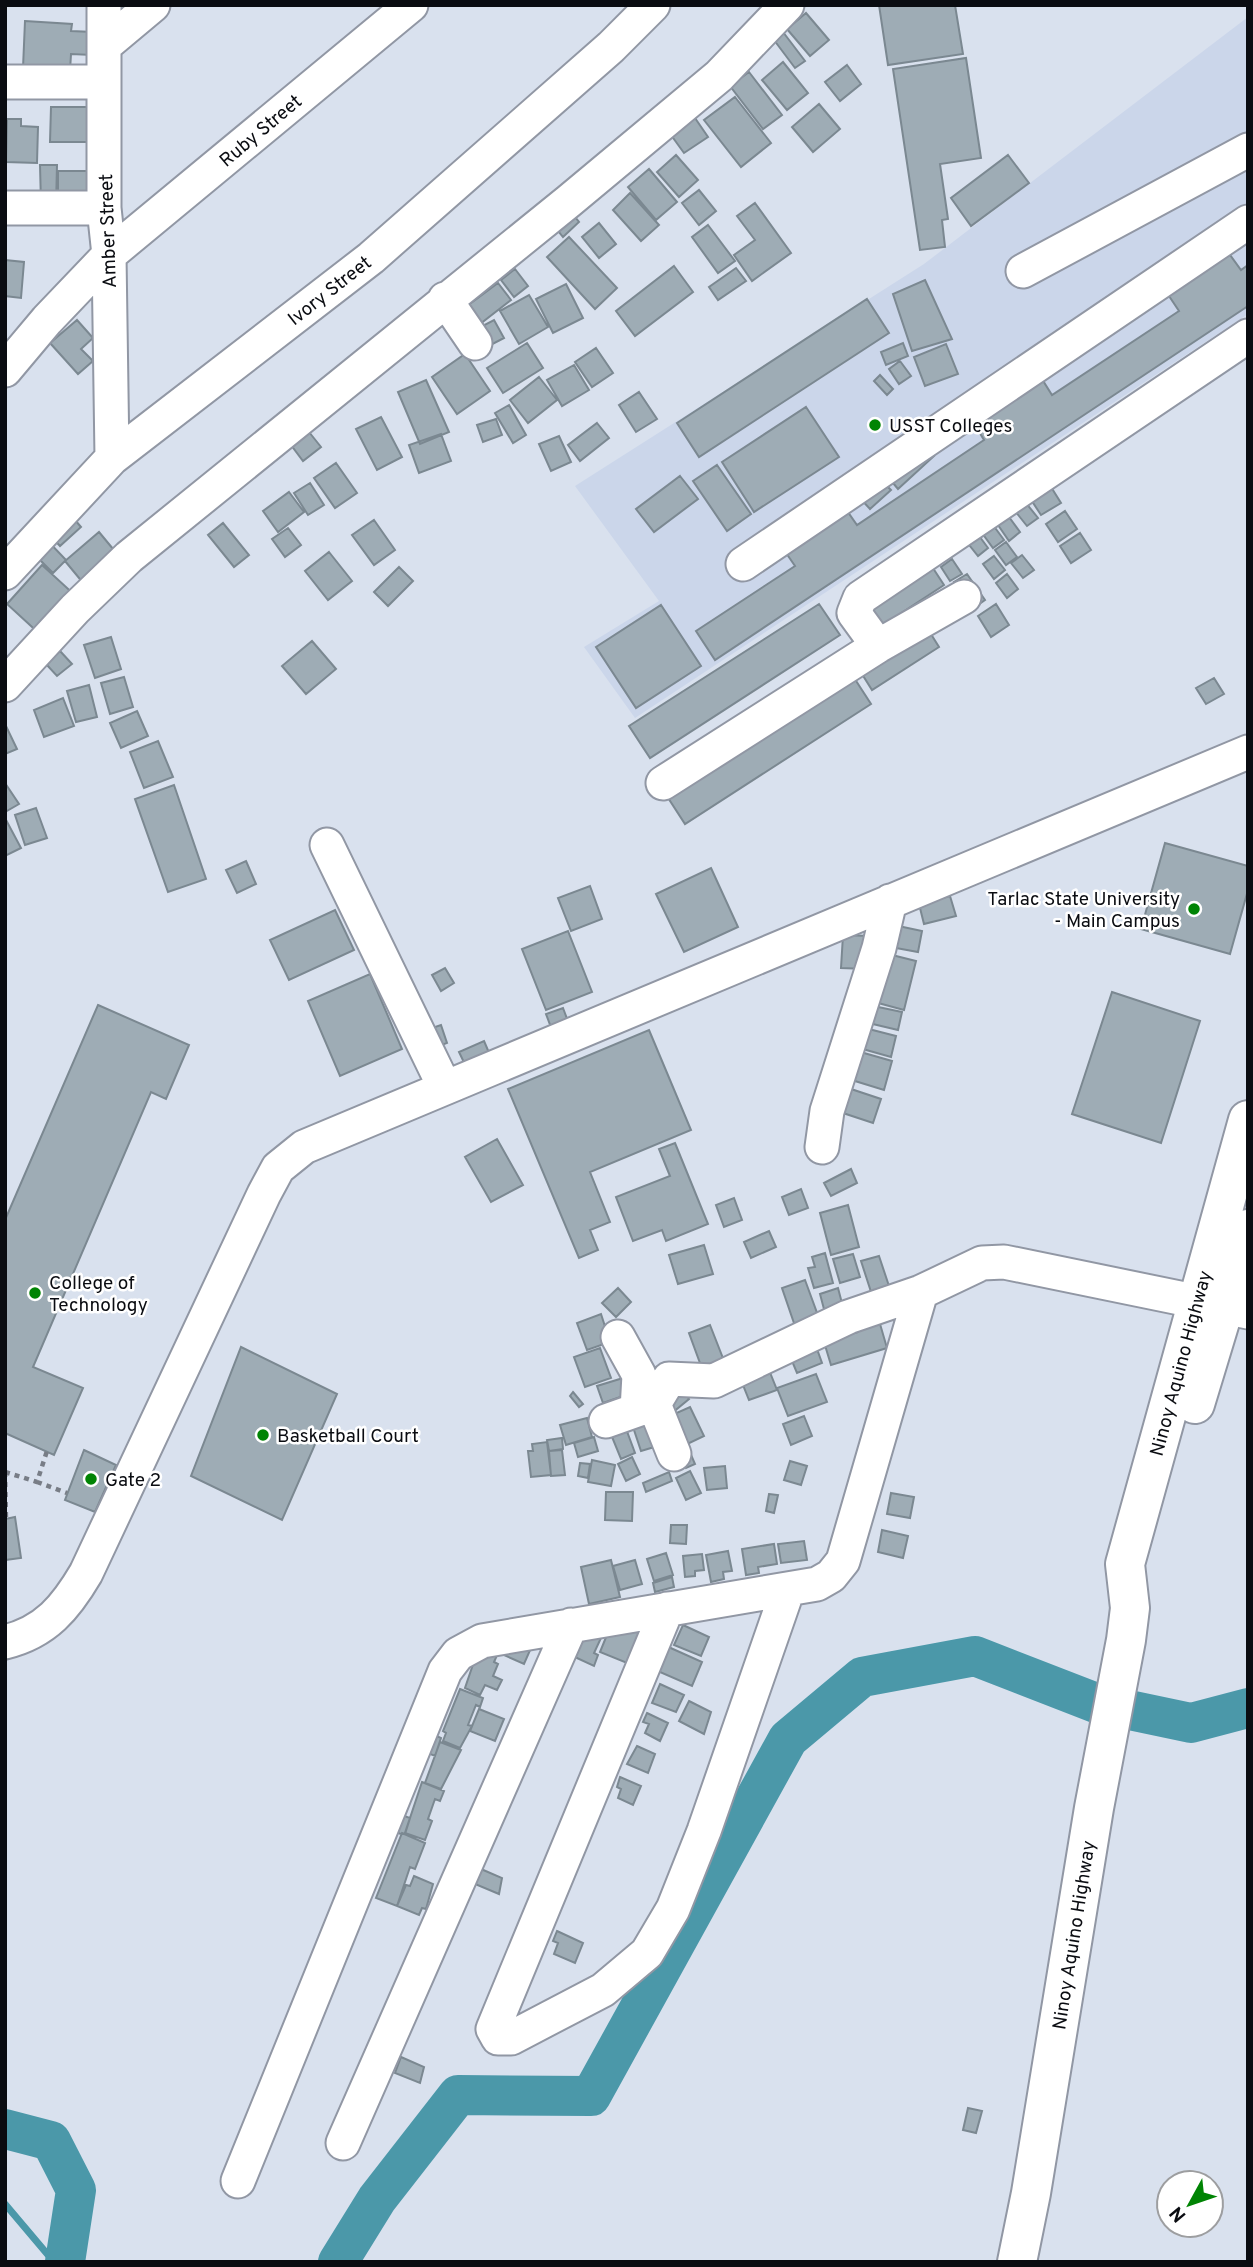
<svg xmlns="http://www.w3.org/2000/svg" width="1253" height="2267" font-family="Overpass,sans-serif">
<style>
.built{fill:#cbd6ea}
.lines{fill:none;stroke-linecap:round;stroke-linejoin:round}
.stream{stroke:#4b98a9;stroke-width:7}
.river{stroke:#4b98a9;stroke-width:40}
.building{fill:#9eacb5;stroke:#7b8891;stroke-width:2}
.minor-casing{stroke:#9197a4;stroke-width:37}
.major-casing{stroke:#9197a4;stroke-width:42}
.path{stroke:#787d86;stroke-width:4.5;stroke-dasharray:5 5;stroke-linecap:butt}
.minor{stroke:#fff;stroke-width:33}
.major{stroke:#fff;stroke-width:38}
.poi-dot{fill:#008404;stroke:#fff;stroke-width:2.5}
.labels{text-anchor:middle;stroke-width:5;stroke-linejoin:round;paint-order:stroke}
.street-label{font-size:19px;fill:#0a0c11;stroke:#fff}
.poi-label{font-size:19px;fill:#0a0c11;stroke:#fff;text-anchor:start}
</style>
<rect width="100%" height="100%" fill="#d9e1ee"/>
<path class="built" d="M1248,17v297l-613,404 -51,-71 75,-46 -84,-115 349,-222z"/>
<g class="lines">
<path class="stream" d="M5,2204l49,58"/>
<path class="river" d="M5,2129l46,12 25,49 -11,72
M338,2262l39,-63 81,-104 133,1 197,-357 74,-62 113,-21 121,47 95,20 57,-15"/>
</g>
<path class="building" d="M879,5h76l8,49 -75,11z
M806,13l23,27 -19,16 -23,-27z
M25,21l47,3 -1,7 22,1 -1,23 -21,-1 -1,17 -47,-3z
M783,32l22,29 -10,7 -21,-28z
M966,58l15,100 -41,6 8,55 -6,1 3,27 -25,3 -27,-181z
M783,62l25,31 -21,17 -25,-30z
M847,65l14,19 -21,17 -15,-19z
M749,72l33,43 -19,14 -33,-43z
M735,97l36,46 -30,24 -37,-47z
M819,104l21,25 -27,23 -21,-25z
M51,107h38v35h-39z
M695,118l13,19 -24,16 -13,-18z
M7,119h14v7l17,1 -1,36 -31,-1z
M676,155l22,25 -19,17 -22,-25z
M1008,155l21,28 -58,43 -20,-28z
M40,165h17l-1,41 -15,-2z
M649,169l28,33 -21,18 -28,-33z
M58,171h34v22h-34z
M699,190l17,21 -17,14 -17,-22z
M630,193l29,32 -18,16 -28,-31z
M755,203l36,50 -39,28 -18,-26 21,-15 -18,-24z
M571,212l8,10 -16,15 -8,-10z
M599,223l17,21 -17,14 -17,-21z
M708,225l27,36 -17,12 -26,-36z
M569,237l48,51 -22,21 -48,-52z
M1225,248l16,22 7,-5v41l-533,354 -19,-29 99,-65 -13,-19 61,-42 14,20 127,-85 -12,-20 68,-44 12,19 127,-84 -14,-21z
M5,260l19,2 -3,36 -16,-2z
M674,266l19,26 -58,44 -19,-25z
M736,268l10,13 -28,19 -9,-13z
M515,269l13,17 -14,11 -13,-17z
M925,280l27,59 -40,12 -19,-57z
M498,283l13,17 -31,24 -13,-18z
M566,284l17,34 -30,15 -17,-34z
M529,295l19,32 -29,17 -19,-33z
M867,299l22,34 -190,124 -22,-34z
M77,320l16,18 -12,11 12,12 -15,13 -28,-31z
M494,320l10,18 -21,11 -10,-18z
M527,343l16,25 -40,25 -16,-25z
M903,343l5,13 -22,9 -5,-13z
M946,344l12,30 -33,12 -11,-29z
M596,348l17,25 -21,14 -17,-25z
M465,354l25,37 -33,23 -25,-37z
M900,361l11,15 -12,8 -10,-15z
M574,365l15,25 -27,16 -15,-26z
M880,375l13,14 -6,6 -13,-14z
M539,377l18,23 -29,23 -18,-23z
M426,380l23,52 -29,12 -22,-52z
M639,392l18,27 -21,13 -17,-27z
M509,405l17,30 -13,8 -18,-30z
M806,407l33,50 -85,55 -32,-50z
M381,417l21,40 -25,13 -21,-41z
M496,419l6,16 -19,7 -6,-17z
M597,423l12,15 -29,23 -12,-16z
M309,432l12,15 -18,14 -12,-16z
M441,434l10,27 -32,12 -10,-28z
M559,436l12,26 -20,9 -12,-27z
M924,445l10,11 -36,33 -10,-12z
M336,463l21,30 -22,15 -21,-30z
M717,465l34,49 -24,17 -34,-50z
M680,476l18,23 -44,33 -18,-23z
M878,477l13,13 -21,19 -12,-13z
M1046,479l15,24 -20,12 -15,-23z
M310,483l14,22 -16,10 -14,-22z
M289,492l15,20 -26,20 -15,-21z
M1026,503l12,15 -11,8 -12,-15z
M1065,511l12,18 -19,13 -12,-18z
M69,513l12,14 -21,19 -13,-14z
M1009,517l11,15 -11,9 -11,-16z
M374,520l21,30 -21,15 -22,-30z
M223,523l26,32 -15,12 -26,-32z
M993,525l11,15 -11,8 -11,-15z
M288,528l13,17 -16,12 -13,-18z
M99,532l19,23 -34,29 -19,-23z
M977,533l11,15 -10,8 -12,-15z
M1080,533l11,17 -20,13 -11,-17z
M44,537l22,23 -13,13 -23,-23z
M1006,542l11,15 -11,8 -11,-15z
M329,552l23,29 -24,19 -23,-29z
M1022,555l12,15 -11,8 -12,-15z
M994,556l11,14 -11,9 -11,-15z
M927,559l17,26 -64,42 -17,-27z
M952,559l10,15 -12,7 -9,-14z
M42,565l36,33 -35,39 -36,-33z
M399,567l14,14 -25,25 -14,-14z
M967,574l18,26 -13,9 -18,-27z
M1007,574l11,15 -11,9 -11,-15z
M819,604l21,31 -190,123 -21,-32z
M996,604l13,21 -18,12 -13,-21z
M661,605l40,61 -65,42 -40,-61z
M924,623l15,24 -67,43 -15,-24z
M111,637l10,32 -26,9 -11,-33z
M312,641l24,28 -30,25 -24,-28z
M60,651l12,13 -15,12 -11,-12z
M849,670l22,34 -186,120 -22,-34z
M124,677l9,30 -23,7 -9,-31z
M1214,678l10,16 -18,10 -10,-16z
M89,685l8,32 -21,5 -9,-31z
M63,698l11,28 -30,11 -10,-27z
M137,711l11,25 -27,12 -11,-25z
M5,724l12,25 -12,5z
M158,741l15,36 -29,11 -14,-36z
M5,783l14,21 -14,8z
M174,785l32,94 -38,13 -33,-93z
M36,808l11,30 -22,7 -10,-30z
M5,818l16,30 -16,8z
M1165,843l83,23v24l-18,64 -89,-25z
M246,861l10,23 -19,9 -11,-23z
M711,868l27,59 -54,25 -28,-58z
M590,886l12,33 -31,12 -13,-33z
M950,896l6,20 -32,8 -5,-20z
M335,910l19,40 -65,30 -19,-40z
M889,924l33,7 -4,21 -33,-6z
M568,931l24,61 -46,18 -24,-61z
M843,935l26,1 -2,33 -26,-1z
M880,952l36,9 -12,49 -37,-10z
M445,968l9,15 -13,8 -9,-16z
M370,974l32,75 -62,27 -32,-75z
M1112,992l88,29 -39,122 -89,-29z
M864,1004l38,8 -4,18 -38,-9z
M98,1005l91,40 -23,54 -15,-7 -118,275 50,21 -29,67 -49,-22v-213z
M563,1008l6,16 -17,6 -6,-16z
M441,1025l6,18 -16,6 -8,-18z
M857,1026l39,10 -5,21 -39,-11z
M649,1030l42,100 -101,42 20,50 -20,8 8,20 -19,8 -71,-169z
M484,1041l9,21 -24,11 -10,-21z
M850,1049l42,12 -8,29 -42,-13z
M848,1088l33,11 -8,24 -33,-11z
M497,1139l26,46 -32,17 -26,-45z
M675,1143l33,81 -42,17 -4,-11 -29,11 -17,-44 54,-21 -11,-27z
M851,1169l6,14 -26,13 -7,-13z
M801,1189l7,19 -19,7 -7,-18z
M734,1198l8,22 -18,7 -8,-22z
M848,1205l11,42 -28,8 -11,-42z
M769,1231l7,16 -25,11 -7,-16z
M704,1245l9,29 -35,10 -9,-29z
M825,1253l8,30 -19,5 -6,-20 7,-1 -3,-10z
M853,1254l7,23 -20,6 -7,-24z
M879,1256l12,36 -18,6 -12,-37z
M805,1280l15,41 -24,8 -14,-41z
M618,1288l13,14 -15,15 -14,-14z
M838,1288l5,19 -18,6 -5,-19z
M601,1314l9,28 -23,8 -10,-27z
M878,1317l9,31 -56,17 -7,-23 34,-10 1,-9z
M710,1325l16,41 -22,8 -15,-41z
M813,1338l9,25 -25,10 -10,-24z
M241,1347l96,47 -55,126 -91,-44z
M600,1348l11,30 -26,9 -11,-30z
M767,1365l10,25 -28,10 -10,-25z
M816,1374l11,28 -39,14 -11,-28z
M623,1378l6,16 -26,9 -6,-17z
M680,1387l9,12 -17,14 -9,-12z
M573,1392l10,12 -4,3 -9,-11z
M690,1407l14,29 -27,13 -14,-30z
M804,1416l8,20 -21,9 -8,-21z
M587,1418l5,19 -26,8 -6,-20z
M653,1418l8,27 -20,6 -9,-27z
M625,1426l10,27 -14,6 -11,-27z
M594,1437l4,14 -20,6 -4,-14z
M562,1438l1,11 -14,2 -2,-11z
M547,1442l4,33 -20,2 -3,-26h5l-1,-7z
M688,1448l7,16 -9,4 -7,-17z
M84,1450l32,15 -21,47 -30,-12z
M562,1450l3,25 -14,1 -2,-25z
M632,1457l8,17 -14,7 -8,-17z
M592,1460l23,5 -4,21 -23,-4z
M790,1461l17,5 -6,19 -17,-5z
M580,1463l10,1 -2,14 -10,-2z
M725,1466l2,22 -20,2 -3,-22z
M690,1471l11,22 -15,7 -10,-22z
M669,1472l3,9 -26,11 -3,-9z
M606,1492h27l-1,29 -27,-1z
M891,1493l23,4 -4,21 -23,-4z
M769,1494l9,1 -4,18 -8,-2z
M15,1517l6,41 -16,2v-41z
M671,1525h16l-1,19 -16,-1z
M882,1530l26,6 -5,22 -25,-6z
M804,1541l3,19 -26,3 -3,-19z
M774,1544l3,20 -19,3 1,6 -13,2 -4,-26z
M728,1551l4,20 -9,1 1,7 -13,3 -5,-27z
M666,1553l7,22 -19,6 -7,-22z
M702,1554l2,16 -9,1v5l-10,1 -2,-21z
M611,1560l9,37 -31,7 -8,-37z
M635,1560l7,24 -22,6 -7,-24z
M672,1577l2,10 -19,5 -2,-9z
M613,1620l32,13 -13,32 -32,-13z
M607,1625l-13,28 4,2 -4,11 -30,-14z
M683,1625l26,12 -8,19 -27,-11z
M512,1639l19,9 -7,16 -20,-9z
M480,1644l18,9 -4,9 4,2 -5,12 9,4 -5,10 -12,-5 -5,10 -15,-7z
M664,1645l38,17 -10,24 -39,-17z
M660,1684l24,11 -8,17 -24,-9z
M460,1689l23,9 -3,9 -4,-2 -8,20 4,1 -12,22 -17,-7 3,-8 -3,-2z
M689,1701l22,11 -7,22 -25,-13z
M479,1709l25,10 -9,22 -25,-10z
M647,1713l21,10 -8,18 -15,-8 4,-9 -6,-2z
M430,1733l11,5 -6,18 -12,-5z
M440,1742l21,8 -20,39 -16,-6z
M637,1746l18,8 -7,19 -21,-9z
M620,1777l21,9 -8,19 -15,-7 3,-9 -4,-2z
M422,1782l22,9 -4,10 -5,-2 -7,20 4,2 -7,19 -20,-7z
M399,1814l11,4 -5,16h-4l-9,-3z
M402,1833l23,10 -10,26 -5,-2 -13,39 -21,-8z
M481,1869l21,9 -3,16 -24,-10z
M414,1876l19,8 -7,25 -4,-1 -3,7 -22,-9 9,-21 4,1z
M557,1931l26,12 -8,20 -21,-9 4,-11 -5,-2z
M401,2057l23,10 -4,16 -25,-10z
M968,2108l14,3 -6,22 -13,-3z"/>
<g class="lines">
<defs>
<path id="minor" d="M104,5v203l5,47 3,203
M104,46l49,-41
M5,82h99
M5,208h99
M1023,271l225,-121
M445,299l30,44
M5,370l42,-50 62,-65 302,-250
M743,564l505,-342
M5,573l107,-115 259,-200 240,-211 42,-42
M878,646l-24,-33 6,-15 388,-262
M5,685l70,-76 54,-52 440,-356 150,-125 68,-71
M663,783l215,-137 86,-49
M327,845l117,241
M822,1147l5,-36 52,-163 11,-47
M618,1337l21,38 -2,35
M654,1404l20,50
M606,1421l48,-17 15,-25 45,2 134,-64 73,-25 61,-29 22,-1 244,50
M667,1609l-174,420 5,9h13l92,-48 44,-37 26,-44 31,-78 84,-242
M5,1642c41,-10 61,-35 81,-69l178,-379 14,-26 26,-21 944,-395
M343,2143l228,-518
M238,2181l207,-510 13,-17 24,-13 335,-57 14,-8 12,-15 78,-269"/>
<path id="major" d="M1195,1404l53,-175
M1017,2262l14,-69 63,-385 32,-168 4,-32 -5,-44 123,-444"/>
</defs>
<use href="#minor" class="minor-casing"/>
<use href="#major" class="major-casing"/>
<path class="path" d="M5,1472l32,10 10,-31
M5,1472l1,47
M37,1482l30,11"/>
<use href="#minor" class="minor"/>
<use href="#major" class="major"/>
</g>
<g class="poi-dot">
<circle cx="875" cy="425" r="7"/>
<circle cx="1194" cy="909" r="7"/>
<circle cx="35" cy="1293" r="7"/>
<circle cx="263" cy="1435" r="7"/>
<circle cx="91" cy="1479" r="7"/>
</g>
<g class="labels">
<g class="street-label">
<text transform="translate(260 130) rotate(-40)" y="7">Ruby Street</text>
<text transform="translate(107 231) rotate(-92)" y="7">Amber Street</text>
<text transform="translate(329 290) rotate(-38)" y="7">Ivory Street</text>
<text transform="translate(1180 1363) rotate(-75)" y="7">Ninoy Aquino Highway</text>
<text transform="translate(1073 1935) rotate(-81)" y="7">Ninoy Aquino Highway</text>
</g>
<g class="poi-label">
<text x="889" y="432">USST Colleges</text>
<text x="1180" y="905" text-anchor="end">Tarlac State University<tspan x="1180" dy="22">- Main Campus</tspan></text>
<text x="49" y="1289">College of<tspan x="49" dy="22">Technology</tspan></text>
<text x="277" y="1442">Basketball Court</text>
<text x="105" y="1486">Gate 2</text>
</g>
</g>
<rect width="1253" height="2267" fill="none" stroke="#0a0c11" stroke-width="14"/>
<g transform="translate(1190 2204) rotate(230)"><circle r="33" fill="#ffffff" stroke="#9d9ea0" stroke-width="2"/>
<path d="M0-5L12 26L0 18L-12 26Z" fill="#008404"/>
<text y="-10" font-size="19" font-weight="bold" text-anchor="middle" fill="#0a0c11">N</text>
</g>
</svg>
